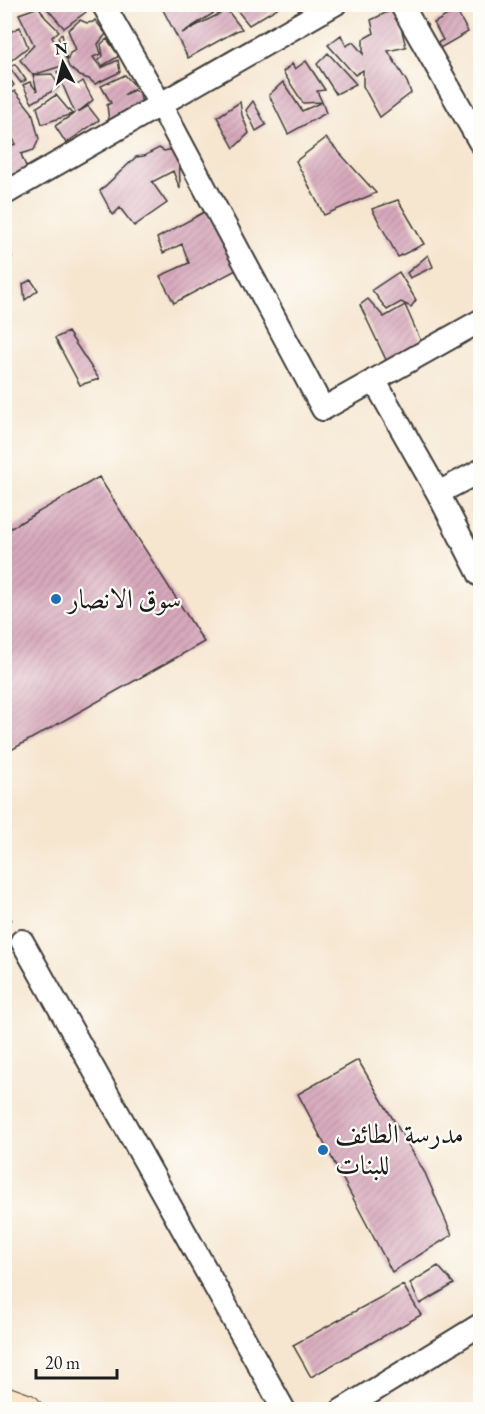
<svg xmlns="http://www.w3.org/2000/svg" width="485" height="1414" font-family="'EB Garamond',Amiri,serif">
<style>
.building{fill:url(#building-hatch)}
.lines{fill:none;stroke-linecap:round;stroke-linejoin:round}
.street-casing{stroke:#3d3a37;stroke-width:26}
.secondary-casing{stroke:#3d3a37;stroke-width:34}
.path{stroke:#3d3a37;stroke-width:4;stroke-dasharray:4.5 4.5;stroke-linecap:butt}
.street{stroke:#fff;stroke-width:22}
.secondary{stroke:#fde5c5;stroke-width:32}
.poi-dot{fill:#1f6fb2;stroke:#fdfcf7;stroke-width:2}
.labels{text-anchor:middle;stroke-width:4.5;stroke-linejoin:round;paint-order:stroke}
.poi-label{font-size:27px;fill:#1c1c1c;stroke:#fdfcf7;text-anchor:start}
</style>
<defs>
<pattern id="building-hatch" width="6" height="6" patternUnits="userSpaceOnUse" patternTransform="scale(1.5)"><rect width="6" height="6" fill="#d7a8bb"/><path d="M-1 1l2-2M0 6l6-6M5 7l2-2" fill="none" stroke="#b890a0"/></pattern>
</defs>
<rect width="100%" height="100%" fill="#fdfcf7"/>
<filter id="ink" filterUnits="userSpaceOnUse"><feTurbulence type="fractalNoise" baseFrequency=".0167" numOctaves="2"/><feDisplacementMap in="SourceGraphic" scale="12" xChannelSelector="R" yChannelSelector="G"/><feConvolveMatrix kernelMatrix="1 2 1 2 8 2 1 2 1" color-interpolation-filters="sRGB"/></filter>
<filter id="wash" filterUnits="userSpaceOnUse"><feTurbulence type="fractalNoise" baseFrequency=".008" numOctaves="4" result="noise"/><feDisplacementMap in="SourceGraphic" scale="24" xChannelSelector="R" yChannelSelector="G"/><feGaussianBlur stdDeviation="1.35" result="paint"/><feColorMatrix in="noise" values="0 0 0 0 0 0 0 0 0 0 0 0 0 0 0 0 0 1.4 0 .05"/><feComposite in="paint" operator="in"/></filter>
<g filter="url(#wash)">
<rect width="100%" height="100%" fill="#f6e6d0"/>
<g id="blocks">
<path class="building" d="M43,4h28l2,3 2,-3h7l4,8 -22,16z
M160,4h68l-46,29 45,-23 15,19 -4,1 -50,28z
M232,4h52l-35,21z
M39,7l6,10 14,14 -7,6 13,28 -32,10 -13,-15 14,-15 -15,-31z
M396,8l10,39 -18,4 19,31 4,11 -31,24 -17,-31v-16l-8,5 -27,-30 13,-10 5,11 7,-4 10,12v-15l11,-6 -3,-13z
M456,10l12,22 -28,16 -3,-5 6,-3 -9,-17z
M80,20l7,3 6,-1 2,-2 11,14 -8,10 3,10 -8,3 8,11 17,-8 2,12 -25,12 -6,-5 -9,-3 -11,-9 -2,-5 3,-9 6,-3 -8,-20z
M20,27l8,20 -19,15 -5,-11v-16z
M62,34l5,25h-1l-8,-22z
M107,39l12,17 -17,10 -4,-6 5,-4 -2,-12z
M328,53l28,31 -20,10 -19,-30z
M306,61l19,29 -8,1 5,11 4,11 -38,21 -19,-39 14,-13 19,29 20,-9 -19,1 -20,-31 9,-8 3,5z
M15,64l11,16 -5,3 -12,-16z
M66,69l11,16 6,-4 10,19 -15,12 10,-6 11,14 -33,23 -11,-17 20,-13 -18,-41z
M4,70l10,15 -10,9z
M52,74l7,13 -27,16 -9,-18 7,-3 7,9 -4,-16z
M125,75l11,12 -12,8 10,-5 6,3 2,13 -33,15 -2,-16 4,-2 -10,-17z
M15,91l17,21 7,27 -5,11 -13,4 6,15 -23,11v-29l5,-5 7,-2 -12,-21v-25z
M56,95l16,19 -30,10 -5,-17z
M253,101l13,24 -10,6 -10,-21z
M240,102l2,13 7,18 -15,15 -17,-31z
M326,138l50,55 -52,22 -28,-54z
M159,148l5,3 15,-3 1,41 -7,-18 -21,11 15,21 -33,23 -14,-18 -7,7 -13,-24 36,-34 8,-1z
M398,200l26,44 -26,13 -26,-48z
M206,211l32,58 -64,34 -14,-27 29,-13 -7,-19 -19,9 -6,-15z
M4,237l8,20 -8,8z
M428,255l5,12 -23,11 -3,-5z
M399,272l17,28 -5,7 -10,-5 -14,8 -15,-20z
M31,280l7,10 -13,10 -2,-16z
M368,299l16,18 21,-12 18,41 -35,18 -28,-59z
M68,332l31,47 -19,6 -25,-47z
M99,477l105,165 -200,112v-222z
M358,1060l67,113 27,62 -60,37 -94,-178z
M438,1266l16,18 -34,20 -10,-21z
M403,1285l18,30 -110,62 -18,-32z"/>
</g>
</g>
<g filter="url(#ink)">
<use href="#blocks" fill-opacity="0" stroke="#3d3a37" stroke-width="1.5"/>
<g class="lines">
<defs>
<path id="street" d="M103,4l57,100 163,305 157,-88
M401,4l79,138
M4,194l331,-190
M374,380l64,113 42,82
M438,493l42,-22
M22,941l262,469
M342,1410l138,-85"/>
<path id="secondary" d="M4,1402l22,8"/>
</defs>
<use href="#street" class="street-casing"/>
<use href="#secondary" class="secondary-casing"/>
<path class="path" d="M4,910l7,11"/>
<use href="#street" class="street"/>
<use href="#secondary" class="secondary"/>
</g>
</g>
<g class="poi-dot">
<circle cx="56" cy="599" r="6"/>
<circle cx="323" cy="1150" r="6"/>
</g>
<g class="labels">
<g class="poi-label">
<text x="68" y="608">سوق الانصار</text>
<text x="335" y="1143">مدرسة الطائف<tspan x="335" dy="31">للبنات</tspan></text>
</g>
</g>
<rect width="485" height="1414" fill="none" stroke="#fdfcf7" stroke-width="24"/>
<g transform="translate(63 63) rotate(353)" stroke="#fdfcf7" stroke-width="4.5" paint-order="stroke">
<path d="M0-4.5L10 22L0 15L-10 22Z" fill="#1c1c1c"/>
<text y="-9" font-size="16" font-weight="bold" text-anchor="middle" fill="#1c1c1c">N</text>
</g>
<path d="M36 1369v9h81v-9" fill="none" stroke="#1c1c1c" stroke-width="3"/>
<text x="45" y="1369" font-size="18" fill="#1c1c1c" stroke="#fdfcf7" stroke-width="4.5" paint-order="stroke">20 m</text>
</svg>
